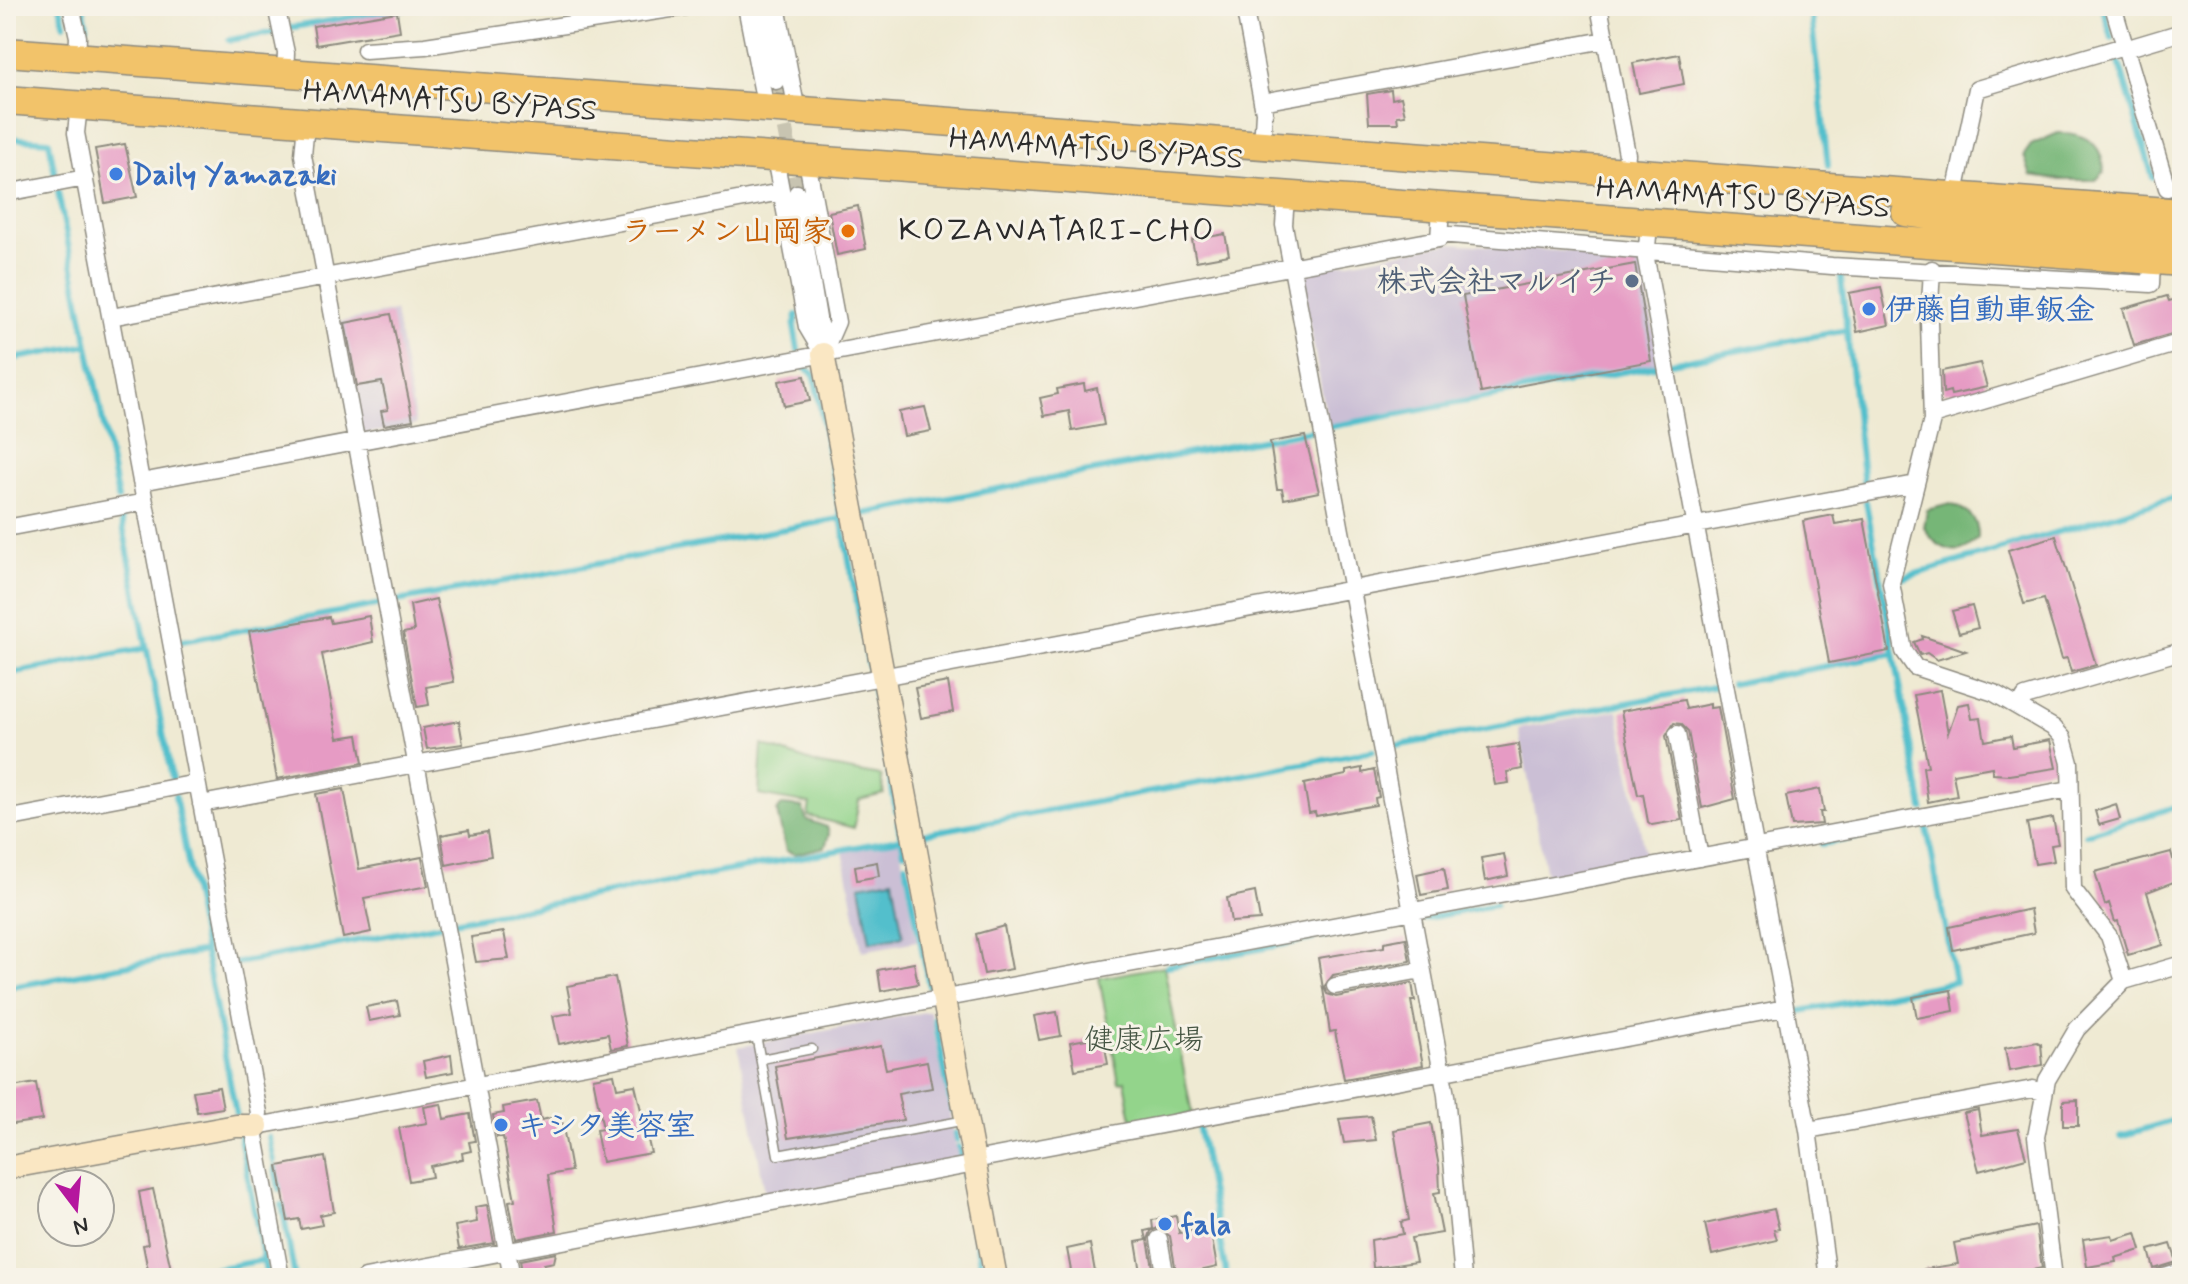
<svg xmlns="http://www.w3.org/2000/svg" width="2188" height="1284" font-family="Mynerve,'Klee One',sans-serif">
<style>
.industrial{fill:#cbbfd5}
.green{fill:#93d48b;stroke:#5f805b;stroke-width:2}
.forest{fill:#76b677;stroke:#507051;stroke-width:2}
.water{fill:#53bfcc;stroke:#3f757c;stroke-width:2}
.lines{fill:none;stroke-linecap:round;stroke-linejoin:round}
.stream{stroke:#53bfcc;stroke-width:6}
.building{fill:#e69bc4}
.street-tunnel{stroke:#c8c4b1;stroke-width:16;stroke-dasharray:16 8;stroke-linecap:butt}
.lane-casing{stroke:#8d8a7f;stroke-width:11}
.street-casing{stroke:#8d8a7f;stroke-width:19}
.secondary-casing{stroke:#8d8a7f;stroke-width:25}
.highway-casing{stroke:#8d8a7f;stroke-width:31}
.lane{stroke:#fff;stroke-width:8}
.street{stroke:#fff;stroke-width:16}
.secondary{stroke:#fae7c3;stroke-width:22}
.highway{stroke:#f2c36a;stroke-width:28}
.shop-dot{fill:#3f7fe0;stroke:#f7f3e8;stroke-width:3}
.food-dot{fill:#e8710a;stroke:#f7f3e8;stroke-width:3}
.service-dot{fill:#5c6f8a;stroke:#f7f3e8;stroke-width:3}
.labels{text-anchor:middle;stroke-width:6;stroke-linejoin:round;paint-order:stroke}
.street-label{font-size:30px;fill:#2b2b2b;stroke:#f7f3e8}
.shop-label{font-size:30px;font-weight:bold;fill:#366cbe;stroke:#f7f3e8;text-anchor:start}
.food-label{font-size:30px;font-weight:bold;fill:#c56008;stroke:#f7f3e8;text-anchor:end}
.service-label{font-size:30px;font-weight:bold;fill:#4e5e75;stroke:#f7f3e8;text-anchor:end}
.park-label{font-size:30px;fill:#455543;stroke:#f7f3e8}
.neighbourhood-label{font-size:32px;letter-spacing:2px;fill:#2b2b2b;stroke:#f7f3e8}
</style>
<rect width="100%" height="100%" fill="#f7f3e8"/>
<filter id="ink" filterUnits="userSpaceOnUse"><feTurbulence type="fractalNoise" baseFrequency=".0125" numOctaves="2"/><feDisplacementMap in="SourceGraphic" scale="16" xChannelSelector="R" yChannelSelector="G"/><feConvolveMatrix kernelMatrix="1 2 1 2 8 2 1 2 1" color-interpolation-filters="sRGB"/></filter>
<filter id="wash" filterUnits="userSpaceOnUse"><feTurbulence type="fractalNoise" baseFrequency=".006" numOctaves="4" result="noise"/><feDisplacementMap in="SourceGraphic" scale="32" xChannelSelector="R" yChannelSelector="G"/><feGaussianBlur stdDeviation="1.8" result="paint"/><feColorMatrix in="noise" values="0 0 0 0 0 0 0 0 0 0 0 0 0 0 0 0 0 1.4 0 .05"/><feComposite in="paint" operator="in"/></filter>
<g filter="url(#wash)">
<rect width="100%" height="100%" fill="#efead3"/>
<path class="industrial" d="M1450,243l190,14 20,107 -332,62 -28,-155z
M395,311l21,114 -51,9 -5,-3 -20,-109z
M1618,710l28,151 -99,19 -28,-151z
M899,841l18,100 -55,10 -19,-100z
M930,1011l29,152 -193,35 -28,-151z"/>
<path class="green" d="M762,745l58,20 61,11 3,18 -25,6 -5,28 -46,-12 2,-12 -51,-9z
M1164,966l28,148 -59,12 -8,-45 -6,1 -20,-104z"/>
<path class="forest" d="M2058,133c27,-1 45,11 46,39l-8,8h-36l-29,-4 -7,-21 7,-10z
M1950,504c18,6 29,15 28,34 -18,23 -42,11 -54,-11l3,-17z
M782,805l20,2 5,13 20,7 2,7 -4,13 -30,7 -9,-3 -9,-39z"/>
<path class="water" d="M893,879l10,57 -33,6 -10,-57z"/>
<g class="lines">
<path class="stream" d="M60,6l4,18
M83,6l4,20
M1810,6l18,159
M2102,6l10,32
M288,28l131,-22
M229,40l46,-8
M2118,59l35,119
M6,138l43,3 6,34
M58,192l60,307
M1840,269l24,216
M797,315l-3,12 4,23
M6,360l82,-15
M1671,363l176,-33
M804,367l10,7 56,298
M1329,427l331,-62
M1866,502l57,307
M863,514l452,-84
M121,516l51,263
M1899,579l283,-84
M392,602l452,-84
M177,642l204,-38
M6,674l140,-26
M1732,684l162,-31
M873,688l23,122
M1390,747l328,-61
M175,796l61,317
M898,822l6,30
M923,834l450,-83
M2086,834l96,-29
M1822,844l104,-20
M906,864l23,122
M1422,919l73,-14
M453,922l451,-84
M1375,928l30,-6
M1323,937l41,-7
M237,963l203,-38
M1167,966l146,-27
M6,988l199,-37
M1796,1012l159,-30 -29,-159
M935,1018l17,93
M1198,1124l29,154
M956,1133l1,7
M240,1136l27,142
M2121,1136l61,-18
M269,1137l5,24
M959,1147l2,10
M275,1168l4,21
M964,1176l19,102
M282,1205l13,73
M165,1278l98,-18"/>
</g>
<g id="blocks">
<path class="building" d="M397,12l3,19 -84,14 -3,-19z
M1679,54l5,30 -45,9 -6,-30z
M1391,90l1,9 9,-2 4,18 -8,1 1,7h-29l-2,-29z
M125,144l12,53 -32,6 -10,-54z
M858,206l8,43 -29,6 -8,-43z
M1225,234l4,21 -33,6 -4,-21z
M1635,264l16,97 -170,32 -18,-97z
M1881,287l8,38 -32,7 -8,-39z
M2167,296l2,5 10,-3 3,33 -48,14 -11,-36z
M391,314l22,106 -29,5 -3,-14 7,-1 -6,-28 -25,4 -12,-63z
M1980,363l7,24 -36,8 -1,-4 -7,2 -1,-22z
M805,376l5,25 -26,5 -5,-25z
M1084,384l1,7 12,-3 7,37 -32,6 -3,-20 -25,5 -4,-18 18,-4 -1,-5z
M925,407l6,24 -27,5 -5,-24z
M1305,436l14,56 -35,7 -2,-10h-5l-7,-47z
M1833,515l2,9 29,-5 25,132 -60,12 -26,-142z
M2056,536l40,129 -25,7 -4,-14 -5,1 -18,-60 -20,5 -16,-54z
M436,599l18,83 -28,5 3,18 -12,2 -14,-74 11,-2 -4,-26z
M1972,606l6,22 -19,5 -7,-22z
M369,616l4,26 -51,12 16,84 20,-3 5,28 -86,16 -28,-148 80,-14 2,6z
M1922,636l30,10 14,5 -29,9 -10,-7 -7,2 -6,-13 9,-3z
M948,682l5,30 -32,6 -6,-30z
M1940,690l8,43 10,-28 11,-2 3,16 9,-1 4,23 26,-5 2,11 37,-7 6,28 -47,7 -16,-1 -1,-7 -39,7 4,22 -29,6 -5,-35 5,-1 -14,-71z
M1684,700l2,9 24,-5v4l8,-1 17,92 -33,9 -14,-77 -7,-7 -7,-1 -8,13 16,84 -30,5 -4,-3 -5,-28 -5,1 -17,-84z
M459,721l4,23 -36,5 -4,-21z
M1518,744l4,25 -15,3 2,11 -14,2 -7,-36z
M1362,768v5l12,-3 5,27 -4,1 1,7 -60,11 -1,-4 -6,1 -5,-29 42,-9v-4z
M344,789l15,80 63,-12 6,29 -64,12 7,34 -28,6 -27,-144z
M1820,789l4,23h-4l2,12 -30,2 -6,-30z
M2116,804l4,15 -21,6 -4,-14z
M2053,818l5,26 -7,1 3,16 -19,3 -8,-41z
M469,830l1,5 17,-3 4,24 -45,9 -5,-30z
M2171,852l8,28 -32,12 16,53 -35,10 -10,-34 -3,1 -6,-19 -4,2 -10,-33z
M1504,854l4,22 -23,5 -4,-23z
M877,862l2,14 -22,4 -2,-14z
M1444,868l4,22 -27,5 -4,-21z
M1255,892l5,28 -29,2 -4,-24z
M2030,909l4,24 -81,17 -4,-23z
M1004,926l8,43 -28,5 -8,-40z
M504,932l5,27 -33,3 -5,-25z
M1406,938l4,23 -77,14 -9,12 3,7 9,3 76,-14 3,18h-4l12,64 -79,14 -9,-48 -5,1 -12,-74 66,-11v-5z
M914,963l4,21 -37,7 -3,-21z
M615,977l13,69 -17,3 -3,-15 -49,10 -6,-28 19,-3 -5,-27z
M1951,990l3,21 -37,7 -4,-21z
M397,1001l3,14 -31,6 -3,-14z
M1057,1012l4,24 -22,4 -5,-24z
M1103,1036l5,28 -33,6 -5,-28z
M2037,1042l4,2 2,21 -34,6 -4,-23z
M881,1046l5,23 41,-8 5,27 -34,6 5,26 -115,18 -13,-72z
M451,1055l2,17 -27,5 -3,-16z
M614,1074l3,14 18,-3 16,68 -49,9 -6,-32 7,-1 -10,-51z
M36,1083l6,37 -36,5v-37z
M219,1087l4,21 -26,4 -4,-21z
M2078,1100v26h-15v-25z
M537,1101l4,19 20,-4 10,55 -23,4 9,56 -41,8 -7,-38 6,-1 -12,-63h-6l-4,-22 11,-2 -1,-6z
M441,1104l3,15 26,-5 5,27 -6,1 2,9 -9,2 1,6 -33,7 2,11 -23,4 -10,-53 28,-5 -3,-16z
M1978,1110l4,25 36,-6 8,29 -47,13 -15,-58z
M1371,1116l5,24 -32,3 -5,-24z
M1431,1123l8,44 1,25 -6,1 8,40 -31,5 5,24 -43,6 -2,-28 32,-6 -2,-12 8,-2 -15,-90z
M325,1157l9,55 -14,3 2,10 -21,4 -2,-10 -11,2 -10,-55z
M153,1189l18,80 -15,2 -8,-1 -5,-25 5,-1 -9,-52z
M487,1205l7,38 -35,6 -4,-23 22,-4 -2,-15z
M1774,1209l5,20 -5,1 3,10 -65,15 -7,-31z
M1176,1216l3,17 31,-5 7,39 -22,5 1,6h-19l-7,-42 -12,-8 -7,3 -3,9 7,38h-13l-6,-36 11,-2 -2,-9 8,-2 -1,-9z
M2036,1226l6,42 -29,6 1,4h-89l-1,-9 34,-5 -4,-21z
M2136,1233l5,17 -26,8 1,4 -29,5 -4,-28 29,-4 1,5z
M1090,1244l5,28 -23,4 -5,-27z
M2171,1244l6,18 -23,7 -5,-19z
M556,1253l-2,9 -10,2 3,14h-24l-3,-18z"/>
</g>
</g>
<g filter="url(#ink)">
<use href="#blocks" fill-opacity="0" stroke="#8d8a7f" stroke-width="2"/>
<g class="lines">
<path class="street-tunnel" d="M776,81l21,112"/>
<defs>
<path id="lane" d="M756,1035l22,120 188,-35
M761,1059l51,-10"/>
<path id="street" d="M71,6l7,31 -1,20
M276,6l10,47 -1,19
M746,6l20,103
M762,6l14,75
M777,6l20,105
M1244,6l20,106 -2,34
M1599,6l28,148 -2,19
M2113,6l54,182 15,-4
M2125,49l57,-17
M365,50l60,-4 266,-40
M1262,102l343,-62
M79,106l-3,27 183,980 -4,23 26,142
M306,123l-3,32 209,1123
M775,158l32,169 16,27
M807,161l30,161 -14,32
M6,193l79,-15
M797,193l26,155
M1286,197l-2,28 162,870 17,183
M1954,198l23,-109 147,-43
M1649,224l-3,35 162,871 20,148
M1439,234l393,32 319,18 1,-24
M1932,269l-3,53 3,98 -41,163 13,68 11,16 79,26 60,35 9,10 7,25 3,126 36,47 15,45
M111,317l670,-125
M1932,416l250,-74
M141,482l1298,-243 2,-30
M6,528l139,-26
M2019,707l6,-10 157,-46
M1677,734l23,124
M201,804l1715,-320
M6,819l191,-36
M1335,986l87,-16
M257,1126l1813,-337
M1808,1130l225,-41 10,3
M974,1160l811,-152
M1159,1239l7,39
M365,1278l610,-114
M2054,1278l-18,-141 11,-57 30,-51 47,-48 58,-17
M2161,1278l21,-6"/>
<path id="secondary" d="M823,354l173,924
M6,1168l230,-42h21"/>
<path id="highway" d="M6,52l2176,161
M6,100l2176,162
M1906,212l116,15 160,9"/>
</defs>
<use href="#lane" class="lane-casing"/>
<use href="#street" class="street-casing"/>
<use href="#secondary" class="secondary-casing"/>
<use href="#highway" class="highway-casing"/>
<use href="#lane" class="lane"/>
<use href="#street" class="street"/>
<use href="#secondary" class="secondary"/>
<use href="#highway" class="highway"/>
</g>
</g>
<g class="shop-dot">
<circle cx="116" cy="174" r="8"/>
<circle cx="1869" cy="309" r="8"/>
<circle cx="501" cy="1125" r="8"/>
<circle cx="1165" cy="1224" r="8"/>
</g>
<circle class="food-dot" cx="848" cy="231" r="8"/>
<circle class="service-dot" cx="1632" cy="281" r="8"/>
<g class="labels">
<g class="street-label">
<text transform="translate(450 100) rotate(4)" y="10">HAMAMATSU BYPASS</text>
<text transform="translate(1096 148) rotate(4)" y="10">HAMAMATSU BYPASS</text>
<text transform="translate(1743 197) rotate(4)" y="10">HAMAMATSU BYPASS</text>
</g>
<g class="shop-label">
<text x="132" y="184">Daily Yamazaki</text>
<text x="1885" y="319">伊藤自動車鈑金</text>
<text x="517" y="1135">キシタ美容室</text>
<text x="1181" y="1234">fala</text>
</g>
<g class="food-label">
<text x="832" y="241">ラーメン山岡家</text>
</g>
<g class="service-label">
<text x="1616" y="291">株式会社マルイチ</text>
</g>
<g class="park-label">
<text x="1144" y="1049">健康広場</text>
</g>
<g class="neighbourhood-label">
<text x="1057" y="240">KOZAWATARI-CHO</text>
</g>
</g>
<rect width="2188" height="1284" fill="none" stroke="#f7f3e8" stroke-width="32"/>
<g transform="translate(76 1208) rotate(164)"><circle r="38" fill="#f7f3e8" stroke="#a5a39c" stroke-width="2"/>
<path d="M0-6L14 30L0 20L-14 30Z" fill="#b5179e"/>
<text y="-12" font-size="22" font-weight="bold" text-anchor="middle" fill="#2b2b2b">N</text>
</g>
</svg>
